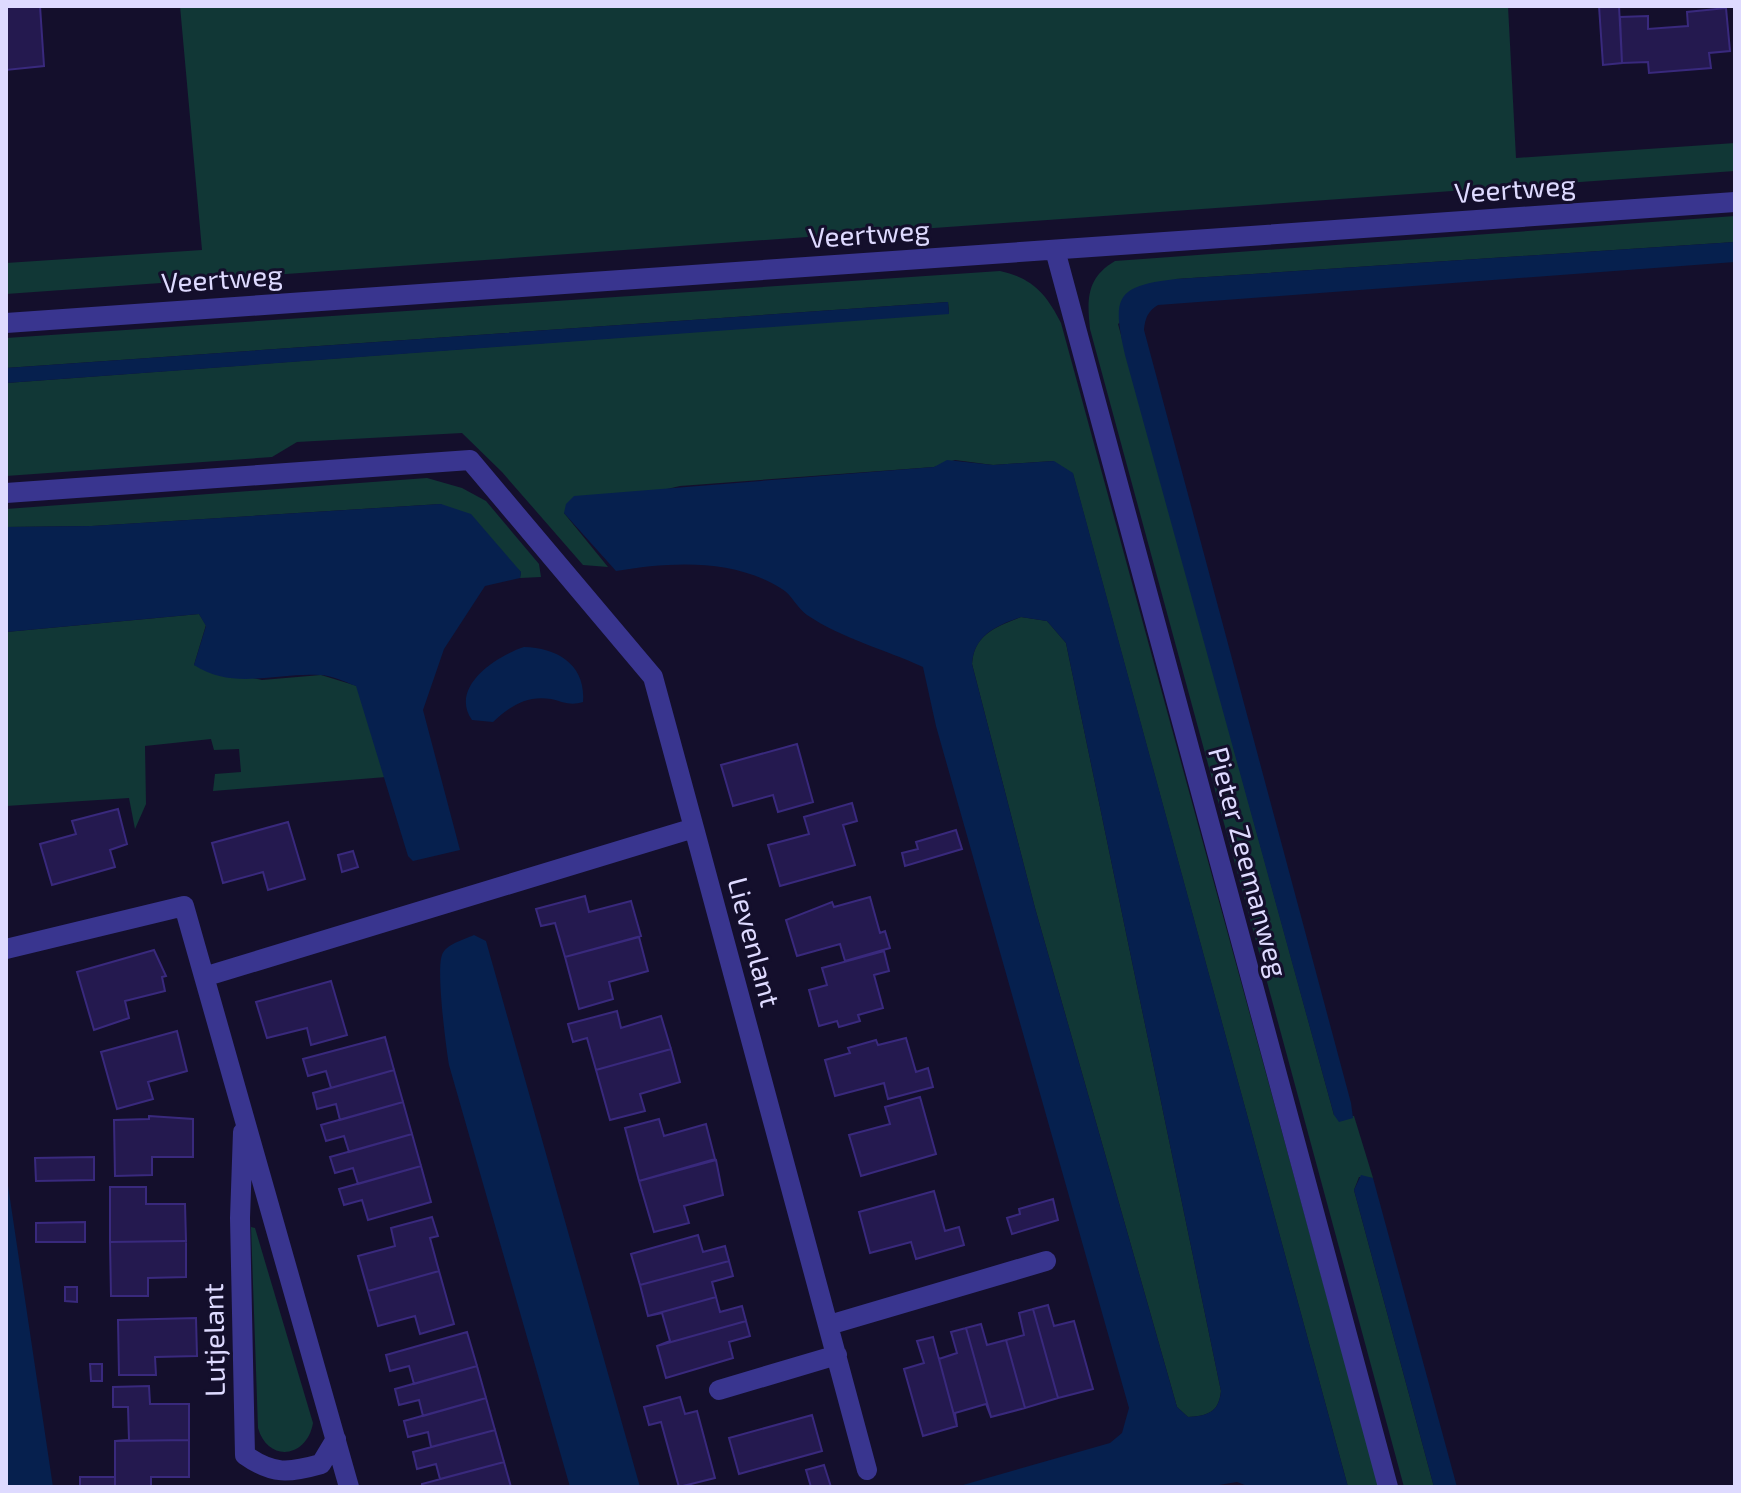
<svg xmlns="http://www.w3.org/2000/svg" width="1741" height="1493" font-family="'Exo 2',sans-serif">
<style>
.green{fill:#113736}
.water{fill:#06204e;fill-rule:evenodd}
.building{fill:#24194f;stroke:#39297d;stroke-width:2}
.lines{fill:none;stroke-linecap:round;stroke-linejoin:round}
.minor{stroke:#39358f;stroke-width:20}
.labels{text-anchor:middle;stroke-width:6;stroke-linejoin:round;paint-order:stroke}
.street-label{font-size:28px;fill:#dedaff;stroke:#140f2c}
</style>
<rect width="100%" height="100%" fill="#140f2c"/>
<path class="green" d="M180,6h1328l8,152 219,-15v28l-1729,123v-31l196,-13z
M1735,216v26l-559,37 -58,45 216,791 20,1 19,62 -14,-1 -5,13 80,297h-30l-314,-1158c-3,-29 -4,-51 25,-68z
M1000,271c33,7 47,24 61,52l318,1164h-31l-275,-1013 -20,-13 -60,4 -38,-5 -21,7 -254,19 -116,27 44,54 -25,-2 -81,-93 -40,-39 -165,9 -25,15 -266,19v-93l943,-70 -1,-11 -942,66v-30z
M427,478l35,10 24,13 53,63 2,13 -21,1 1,-6 -80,-68 -349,22 -86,1v-18z
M199,614l7,11 -12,40 68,15 59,-5 36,11 29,91 -173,14 2,-17 26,-2 -2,-23 -25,1 -3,-11 -66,7 1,58 -11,25 -6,-31 -123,8v-174z
M1021,617l26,4 19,22 155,748c-2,21 -13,25 -33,26l-11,-10 -142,-499 -63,-244c2,-30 24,-37 49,-47z
M251,1227l4,1 58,195c-6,35 -45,40 -55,5z"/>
<path class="water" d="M1735,242v20l-577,43c-10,6 -13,13 -14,25l207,773 2,15 -14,4 -5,-7 -209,-760c-13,-58 -10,-69 51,-76z
M948,302l1,12 -943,69v-15z
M947,460l46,5 61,-4 19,12 275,1014h-98l-13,-5 -30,5h-251l154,-44 12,-10 7,-25 -193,-682 -13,-59c-39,-18 -80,-28 -116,-52 -10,-7 -15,-20 -25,-26 -49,-31 -111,-27 -166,-18l-52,-58 2,-9 8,-8 360,-29zM1021,617l26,4 19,22 155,748c-2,21 -13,25 -33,26l-11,-10 -142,-499 -63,-244c2,-29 24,-38 49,-47z
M441,504l30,10 50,58 -1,6 -35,8 -41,63 -21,61 37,140 -47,11 -5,-5 -52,-170c-11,-4 -25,-11 -36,-11 -44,-3 -86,16 -126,-10l12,-39 -7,-12 -193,18v-105l86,-1z
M524,647c34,1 62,18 59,55 -13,4 -19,0 -32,-3 -24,-4 -41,7 -58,23l-21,-2c-23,-33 24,-64 52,-73z
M474,935l12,6 154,546h-70l-121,-422c-3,-18 -13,-95 -7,-110 4,-11 21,-15 32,-20z
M6,1172l47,315h-47z
M1361,1175l12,3 84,309h-23l-80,-297z"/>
<path class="building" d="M6,6h34l4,60 -38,4z
M1599,6h20l3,57 -19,2z
M1726,8l4,43 -21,2 2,15 -62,5 -1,-11 -26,1 -2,-46 28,-1v13l40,-3 -1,-14z
M797,744l16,58 -35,10 -5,-17 -40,11 -12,-41z
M852,803l5,18 -14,4 12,40 -75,21 -12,-41 41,-11 -5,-17z
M118,809l9,35 -17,6 5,17 -63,18 -12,-41 36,-10 -4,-13z
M288,822l17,57 -37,11 -5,-18 -40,11 -11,-40z
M956,830l6,19 -57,17 -3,-13 16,-4 -2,-7z
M353,851l5,16 -16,5 -4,-17z
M585,896l4,16 42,-11 10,35 -76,21 -10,-34 -14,3 -5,-17z
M870,897l10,36 5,-2 5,17 -45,13 -5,-17 -43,12 -11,-36 46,-18 2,5z
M639,937l9,34 -39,11 4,17 -34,10 -14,-52z
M154,950l12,26 -4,1 3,14 -40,10 4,17 -35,12 -17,-58z
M884,951l5,20 -15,4 9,33 -25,7 2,6 -21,6 -2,-6 -18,5 -10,-36 18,-5 -5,-17z
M331,981l16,54 -36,10 -4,-17 -40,10 -11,-36z
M617,1011l4,17 40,-12 10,33 -75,21 -9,-32 -14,4 -5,-18z
M177,1031l10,40 -39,11 5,17 -36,10 -16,-57z
M385,1037l9,33 -63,18 -5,-17 -18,5 -5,-17z
M906,1038l10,34 12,-4 5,19 -45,12 -4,-16 -49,13 -10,-36 25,-7 -2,-5 28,-8 2,5z
M671,1049l9,33 -40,12 5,17 -35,9 -14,-50z
M394,1070l9,32 -63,18 -4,-16 -19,5 -4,-16z
M920,1097l16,57 -75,22 -12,-41 41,-11 -5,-17z
M403,1102l9,32 -63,18 -5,-16 -18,5 -5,-16z
M149,1116l44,3v38h-41v18l-37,1 -1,-56 35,-1z
M659,1119l5,17 42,-12 9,35 -76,22 -14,-53z
M412,1134l9,32 -63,18 -5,-16 -18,5 -5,-16z
M94,1157v23l-58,1 -1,-23z
M716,1160l7,35 -39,11 5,17 -35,9 -15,-51z
M421,1166l10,36 -63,18 -6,-20 -18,5 -5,-16z
M110,1187h36v17h39l1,37 -76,1z
M934,1191l11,40 14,-4 5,18 -48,14 -5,-17 -41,11 -11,-41z
M1053,1199l5,21 -46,14 -5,-16 13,-4 -1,-5z
M432,1217l6,19 -8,2 9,33 -71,20 -10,-35 37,-10 -4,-18z
M85,1222v20h-49v-19z
M698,1235l5,17 22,-6 4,15 -89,24 -9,-31z
M186,1241v36l-38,1v18h-37l-1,-54z
M729,1261l4,15 -21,6 4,15 -68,19 -8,-31z
M439,1271l15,53 -34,10 -5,-18 -37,10 -10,-35z
M65,1287h12v15l-12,-1z
M716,1297l4,15 22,-6 4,15 -89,25 13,-5 -8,-28 -14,3z
M1048,1305l6,21 20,-5 19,68 -35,9 -25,-89z
M1033,1309l25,89 -33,10 -19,-68 18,-5 -5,-22z
M196,1318l1,38 -42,1 1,18h-37l-1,-55z
M746,1321l4,15 -21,6 4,16 -67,20 -9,-32z
M981,1324l6,21 19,-5 19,68 -34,9 -25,-89z
M966,1328l25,89 -5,-13 -31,9 2,13 -18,-67 18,-6 -6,-21z
M467,1332l10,34 -63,18 -5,-18 -19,5 -4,-16z
M933,1337l24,89 -34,10 -19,-67 20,-6 -7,-22z
M90,1364h12v17h-11z
M477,1366l9,32 -63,18 -4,-16 -20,5 -4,-16z
M149,1386l1,18h39v36l-74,1 14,-1 -1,-33h-15v-20z
M680,1397l5,17 12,-3 18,67 -36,9 -18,-65 -12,3 -5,-18z
M486,1398l9,32 -64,17 -3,-15 -20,5 -4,-16z
M812,1415l10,36 -83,23 -10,-36z
M495,1430l9,32 -64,17 -4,-15 -19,5 -4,-17z
M189,1440v37h-38v10h-36v-46z
M504,1462l7,25h-89v-3z
M824,1465l7,22h-20l-5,-17z
M80,1477h35v10h-35z"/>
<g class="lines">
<path class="minor" d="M1055,250l333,1237
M6,323l1729,-121
M6,493l464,-33 183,217 41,151
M6,949l178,-43 165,581
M207,976l487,-148 173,642
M243,1132l-3,86 5,237c28,20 44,18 76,9l15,-25
M829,1325l217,-64
M719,1390l118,-35"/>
</g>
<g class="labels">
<g class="street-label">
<text transform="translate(1515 189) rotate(-4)" y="10">Veertweg</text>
<text transform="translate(869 234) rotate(-4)" y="10">Veertweg</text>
<text transform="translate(222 279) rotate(-4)" y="10">Veertweg</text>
<text transform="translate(1248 862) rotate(75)" y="10">Pieter Zeemanweg</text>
<text transform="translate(754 942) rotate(75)" y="10">Lievenlant</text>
<text transform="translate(214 1340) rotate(-91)" y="10">Lutjelant</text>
</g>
</g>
<rect width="1741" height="1493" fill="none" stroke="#dedaff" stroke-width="16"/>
</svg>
